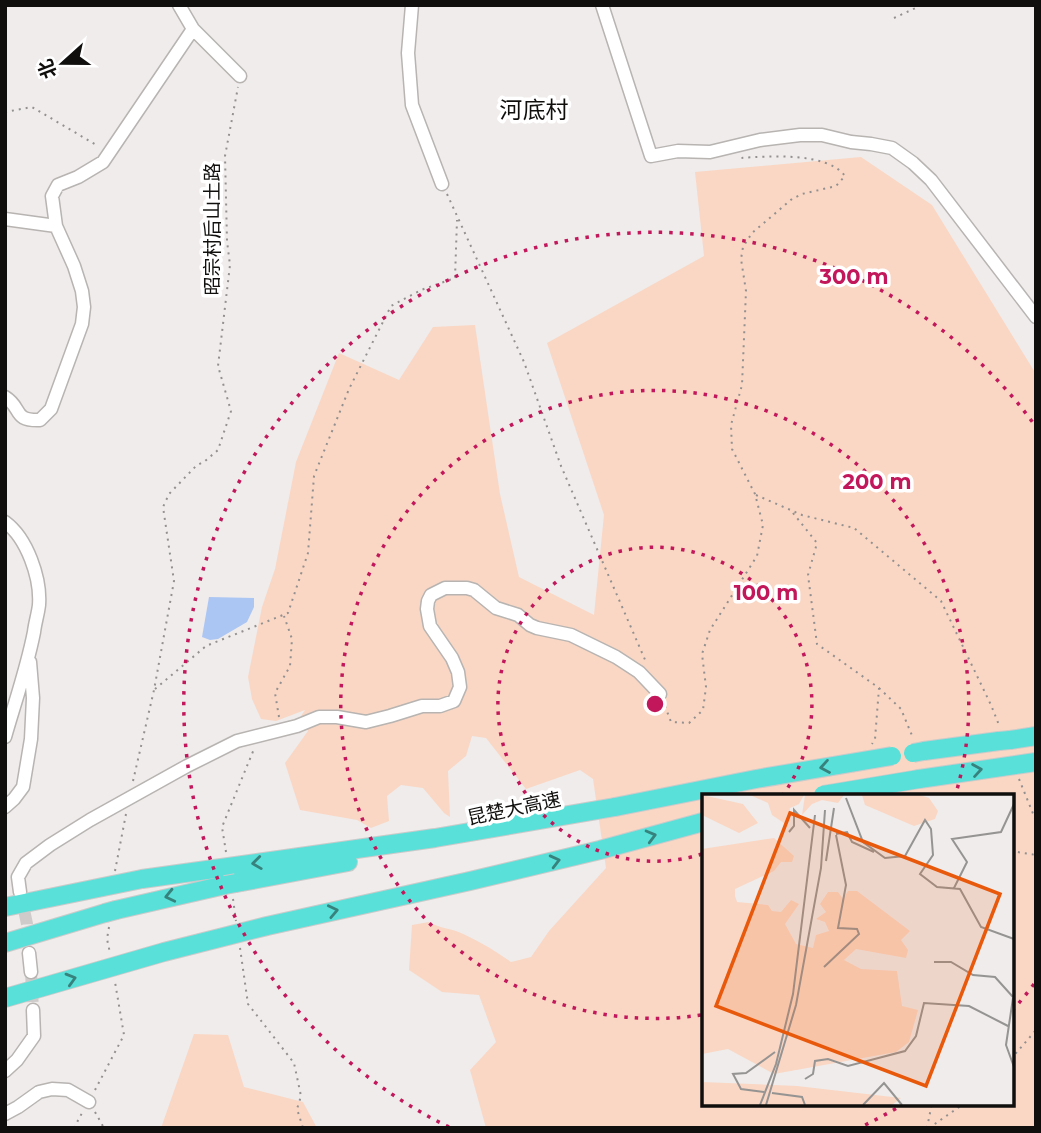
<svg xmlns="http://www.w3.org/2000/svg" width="1041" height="1133" font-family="Montserrat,'Noto Sans SC',sans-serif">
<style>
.green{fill:#fad7c4;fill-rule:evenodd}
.water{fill:#acc6f3}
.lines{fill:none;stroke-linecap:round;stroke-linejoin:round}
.minor-tunnel{stroke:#cecbca;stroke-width:12;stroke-dasharray:12 6;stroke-linecap:butt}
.minor-casing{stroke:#b7b4b2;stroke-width:15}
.highway-casing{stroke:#cacaca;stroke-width:20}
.path{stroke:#93908f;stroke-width:2;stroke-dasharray:2 5;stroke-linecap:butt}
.minor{stroke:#fff;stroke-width:12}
.highway{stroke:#59e0d9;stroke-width:18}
.highway-bridge-casing{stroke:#cacaca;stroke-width:20;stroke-linecap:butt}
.highway-bridge{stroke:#59e0d9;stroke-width:18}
.oneway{stroke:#38827e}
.ring{fill:none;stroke:#c2185b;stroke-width:3.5;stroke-dasharray:3.5 7}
.labels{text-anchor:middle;stroke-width:7;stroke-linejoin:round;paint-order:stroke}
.street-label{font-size:19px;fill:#100f0e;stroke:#fff}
.quarter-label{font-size:23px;fill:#100f0e;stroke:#fff}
.inset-road{fill:none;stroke:#969493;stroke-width:2}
.view{fill:#e8590c;fill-opacity:0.15;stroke:#e8590c;stroke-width:3.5}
.inset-edge{fill:none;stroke:#100f0e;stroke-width:3.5}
.centre{fill:#c2185b;stroke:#fff;stroke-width:3.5}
.ring-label{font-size:21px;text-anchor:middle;font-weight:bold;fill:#c2185b;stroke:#fff;stroke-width:7;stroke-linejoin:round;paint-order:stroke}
</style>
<rect width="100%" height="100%" fill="#efeceb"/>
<path class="green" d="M861,157l71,48 104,169v754h-550l-16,-58 26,-28 -17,-47 -37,-3 -33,-22 3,-45 17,-3c8,5 17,6 27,9 20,8 38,19 55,31l20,-5 18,-26 57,-63 -13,-89 -13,-9 -54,19 -40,-51 -14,-2 -6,20 -18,15 2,46 -6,-4 -21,-25 -22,-3 -14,11 2,25 -18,7 -14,-8 -57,-10 -15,-47 23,-32 -7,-15 4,-6 -29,11 -15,-2 -9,-20 -4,-22 14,-70 13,-38 21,-107 43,-109 60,27 34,-53 42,-2 25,169 19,83 75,38 10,-100 -57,-172 157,-87 -9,-84zM703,795h308v308h-308z
M194,1034l34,1 16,52 59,15 14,26h-156z"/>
<path class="water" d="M209,597l45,1v9l-7,15 -29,17 -8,1 -8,-3z"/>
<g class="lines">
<path class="minor-tunnel" d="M21,895l6,29 2,29
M31,972l2,38"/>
<defs>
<path id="minor" d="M412,5l-4,48 4,52 30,79
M602,5l49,151 27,-5 32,1 50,-12 40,-5h22l29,7 20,2 21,4 21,15 18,17 105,137
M193,29l47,47
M5,219l51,7
M5,397c18,11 7,24 35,23l11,-11 31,-85 2,-17 -2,-16 -8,-25 -18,-40 -4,-30 6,-11 20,-8 25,-15 90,-133 -14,-24
M5,522c22,16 36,56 34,83 -1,9 -4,18 -5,27 -7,36 -19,70 -29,105
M5,807l9,-8 9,-12 8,-48 2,-41 -3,-36
M20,892l-2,-15 8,-14 24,-18 40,-25 97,-54 50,-25 60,-15 22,-9h18l29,5 24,-6 32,-10h18l14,-5 6,-14 -2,-15 -6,-14 -22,-32 -3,-17 1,-8 3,-6 14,-7h22l7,2 22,18 22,7 12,10 7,3 34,7 45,22 23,15 21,22
M29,953l2,19
M5,1071l12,-11 17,-24 -1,-26
M5,1114l13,-7 21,-15 13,-3 16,1 21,12"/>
<path id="highway" d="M1010,740l26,-4
M924,751l75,-10
M919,779l117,-17
M236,883l112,-21
M5,907l137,-28 293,-41 180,-31
M116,910l109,-25
M5,943l100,-30
M5,998l159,-46 103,-26 203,-45 130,-31 103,-28"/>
</defs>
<use href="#minor" class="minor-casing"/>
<use href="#highway" class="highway-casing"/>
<path class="path" d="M894,18l28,-13
M5,112l27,-5 66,39
M447,194l77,168 37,104 85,196
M756,495l46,20 52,13 87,73 50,104 8,20
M793,513l24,30 -9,32 9,69 62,44 -4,51 -3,5
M879,688l22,21 12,29
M155,689l51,-43 82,-33 20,-60 6,-77 35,-87 42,-83 30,-16 34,-12 2,-58
M665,706l6,16 18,1 14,-13 3,-23 -4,-33 8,-24 47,-74 6,-31 -8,-31 -23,-45 -1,-24 11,-40 4,-94 -5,-32 2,-12 9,-14 40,-34 10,-5 34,-8 9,-10c-18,-24 -76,-20 -104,-18
M279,717l-4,-24 15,-27 2,-27 -8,-23
M1019,779l17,42
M133,781l21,-91 20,-109 -11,-74 6,-13 27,-28 9,-5 13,-11 13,-39 -13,-45 12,-101 -3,-24 -2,-85 13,-69
M1011,851l25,4
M226,852l-4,-25 32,-78
M115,871l11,-57
M233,899l3,22
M109,927l-2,12 3,14
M240,948l8,56 46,59 7,33 -4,13 6,19
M1011,1059l25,-29
M95,1090l29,-55 -9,-53
M95,1112l9,16
M74,1128l8,-15
M927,1128l5,-25
M929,1128l36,-25"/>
<use href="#minor" class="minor"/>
<use href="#highway" class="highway"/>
<defs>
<path id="highway-bridge" d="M999,741l11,-1
M913,753l11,-2
M823,795l96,-16
M615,807l141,-28 136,-23
M225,885l11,-2
M105,913l11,-3"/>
</defs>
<use href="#highway-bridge" class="highway-bridge-casing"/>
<use href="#highway-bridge" class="highway-bridge"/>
</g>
<defs><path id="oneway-chevron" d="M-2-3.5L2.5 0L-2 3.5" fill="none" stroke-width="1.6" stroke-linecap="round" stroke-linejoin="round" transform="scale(1.75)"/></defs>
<g class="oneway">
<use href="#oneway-chevron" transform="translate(825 767) rotate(170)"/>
<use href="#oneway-chevron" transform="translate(977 770) rotate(-9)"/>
<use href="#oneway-chevron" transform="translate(651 836) rotate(-15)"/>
<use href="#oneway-chevron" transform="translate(555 861) rotate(-14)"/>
<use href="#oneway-chevron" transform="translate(257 863) rotate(173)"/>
<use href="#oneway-chevron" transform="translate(170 896) rotate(167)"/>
<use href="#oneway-chevron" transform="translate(333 911) rotate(-12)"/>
<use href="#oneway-chevron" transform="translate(71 979) rotate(-16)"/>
</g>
<g class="ring">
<path d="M702 854A157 157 0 1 1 783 795"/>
<path d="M701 1015A314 314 0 1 1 956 793"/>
<path d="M1034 984A471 471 0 0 1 1013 1010M905 1103A471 471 0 0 1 861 1127M449 1127A471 471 0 1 1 1034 424"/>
</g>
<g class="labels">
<g class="street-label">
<text transform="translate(212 229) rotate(-90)" y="7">昭宗村后山土路</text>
<text transform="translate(514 808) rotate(-12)" y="7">昆楚大高速</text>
</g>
<g class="quarter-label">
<text x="534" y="118">河底村</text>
</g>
</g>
<g transform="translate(702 794)">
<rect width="312" height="312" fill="#efeceb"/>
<path d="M0,1l41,9 15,19 -19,10 -37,-18zM48,1h54l-5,9 -9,4 -3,17 -15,-10 -4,-12zM103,1h39l-6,8 -16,-3 -10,4 -10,11zM160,1h58l9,3 9,13 -3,8 -21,7 -49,-21zM72,44l20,18 -2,6h-11l-7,9 -39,18v7l2,6 31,3 4,6 9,1 10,-12 8,4 -14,20 11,20 17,4 3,-13 13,-4 -4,-9 -9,-3 10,-7 -6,-8 8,-12h10l5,7 5,-8h9l53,40 -9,9 7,10 -2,8 -50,-9 -12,11 17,9 36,2 5,35 16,4 -9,32 -13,10 -122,22 -46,-25 -26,5v-205zM0,288l95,4 104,12 -9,7h-190z" fill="#fad7c4"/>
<path class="inset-road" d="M144,4l17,44 22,16 20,-2 20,-36 6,9 2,26 -13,19 17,13 23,2 21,38 33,12M87,38l5,-6v-16l16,18M134,40l11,-2 5,10 22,10M124,67l8,-53M252,94l13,-26 -15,-23 49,-7 13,-28M232,168h17l22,13 22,2 18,20M122,173l35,-33 -2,-5 -19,-1 8,-43 -10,-50M311,204l-7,47 8,22M103,285l8,-5 2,-13 13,-2 20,7 57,-15 11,-15 8,-33 45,3 39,20M62,298l-23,-3 -8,-15 13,-1 29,-21M70,299l30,4 3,8M58,311l16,-41 17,-70 22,-179M64,311l30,-100 25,-137 4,-58M161,311l21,-22 18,22"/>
<path class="view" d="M88,19l210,81 -74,192 -210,-80z"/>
<rect width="312" height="312" class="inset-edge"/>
</g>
<circle cx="655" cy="704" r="10" class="centre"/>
<g class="ring-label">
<text x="854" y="284">300 m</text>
<text x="877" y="489">200 m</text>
<text x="766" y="600">100 m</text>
</g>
<rect width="1041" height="1133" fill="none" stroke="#100f0e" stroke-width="14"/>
<g transform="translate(63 63) rotate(249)" stroke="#ffffff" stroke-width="5" paint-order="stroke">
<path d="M0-5L12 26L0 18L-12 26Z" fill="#100f0e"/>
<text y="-10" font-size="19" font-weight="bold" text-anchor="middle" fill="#100f0e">北</text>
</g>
</svg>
